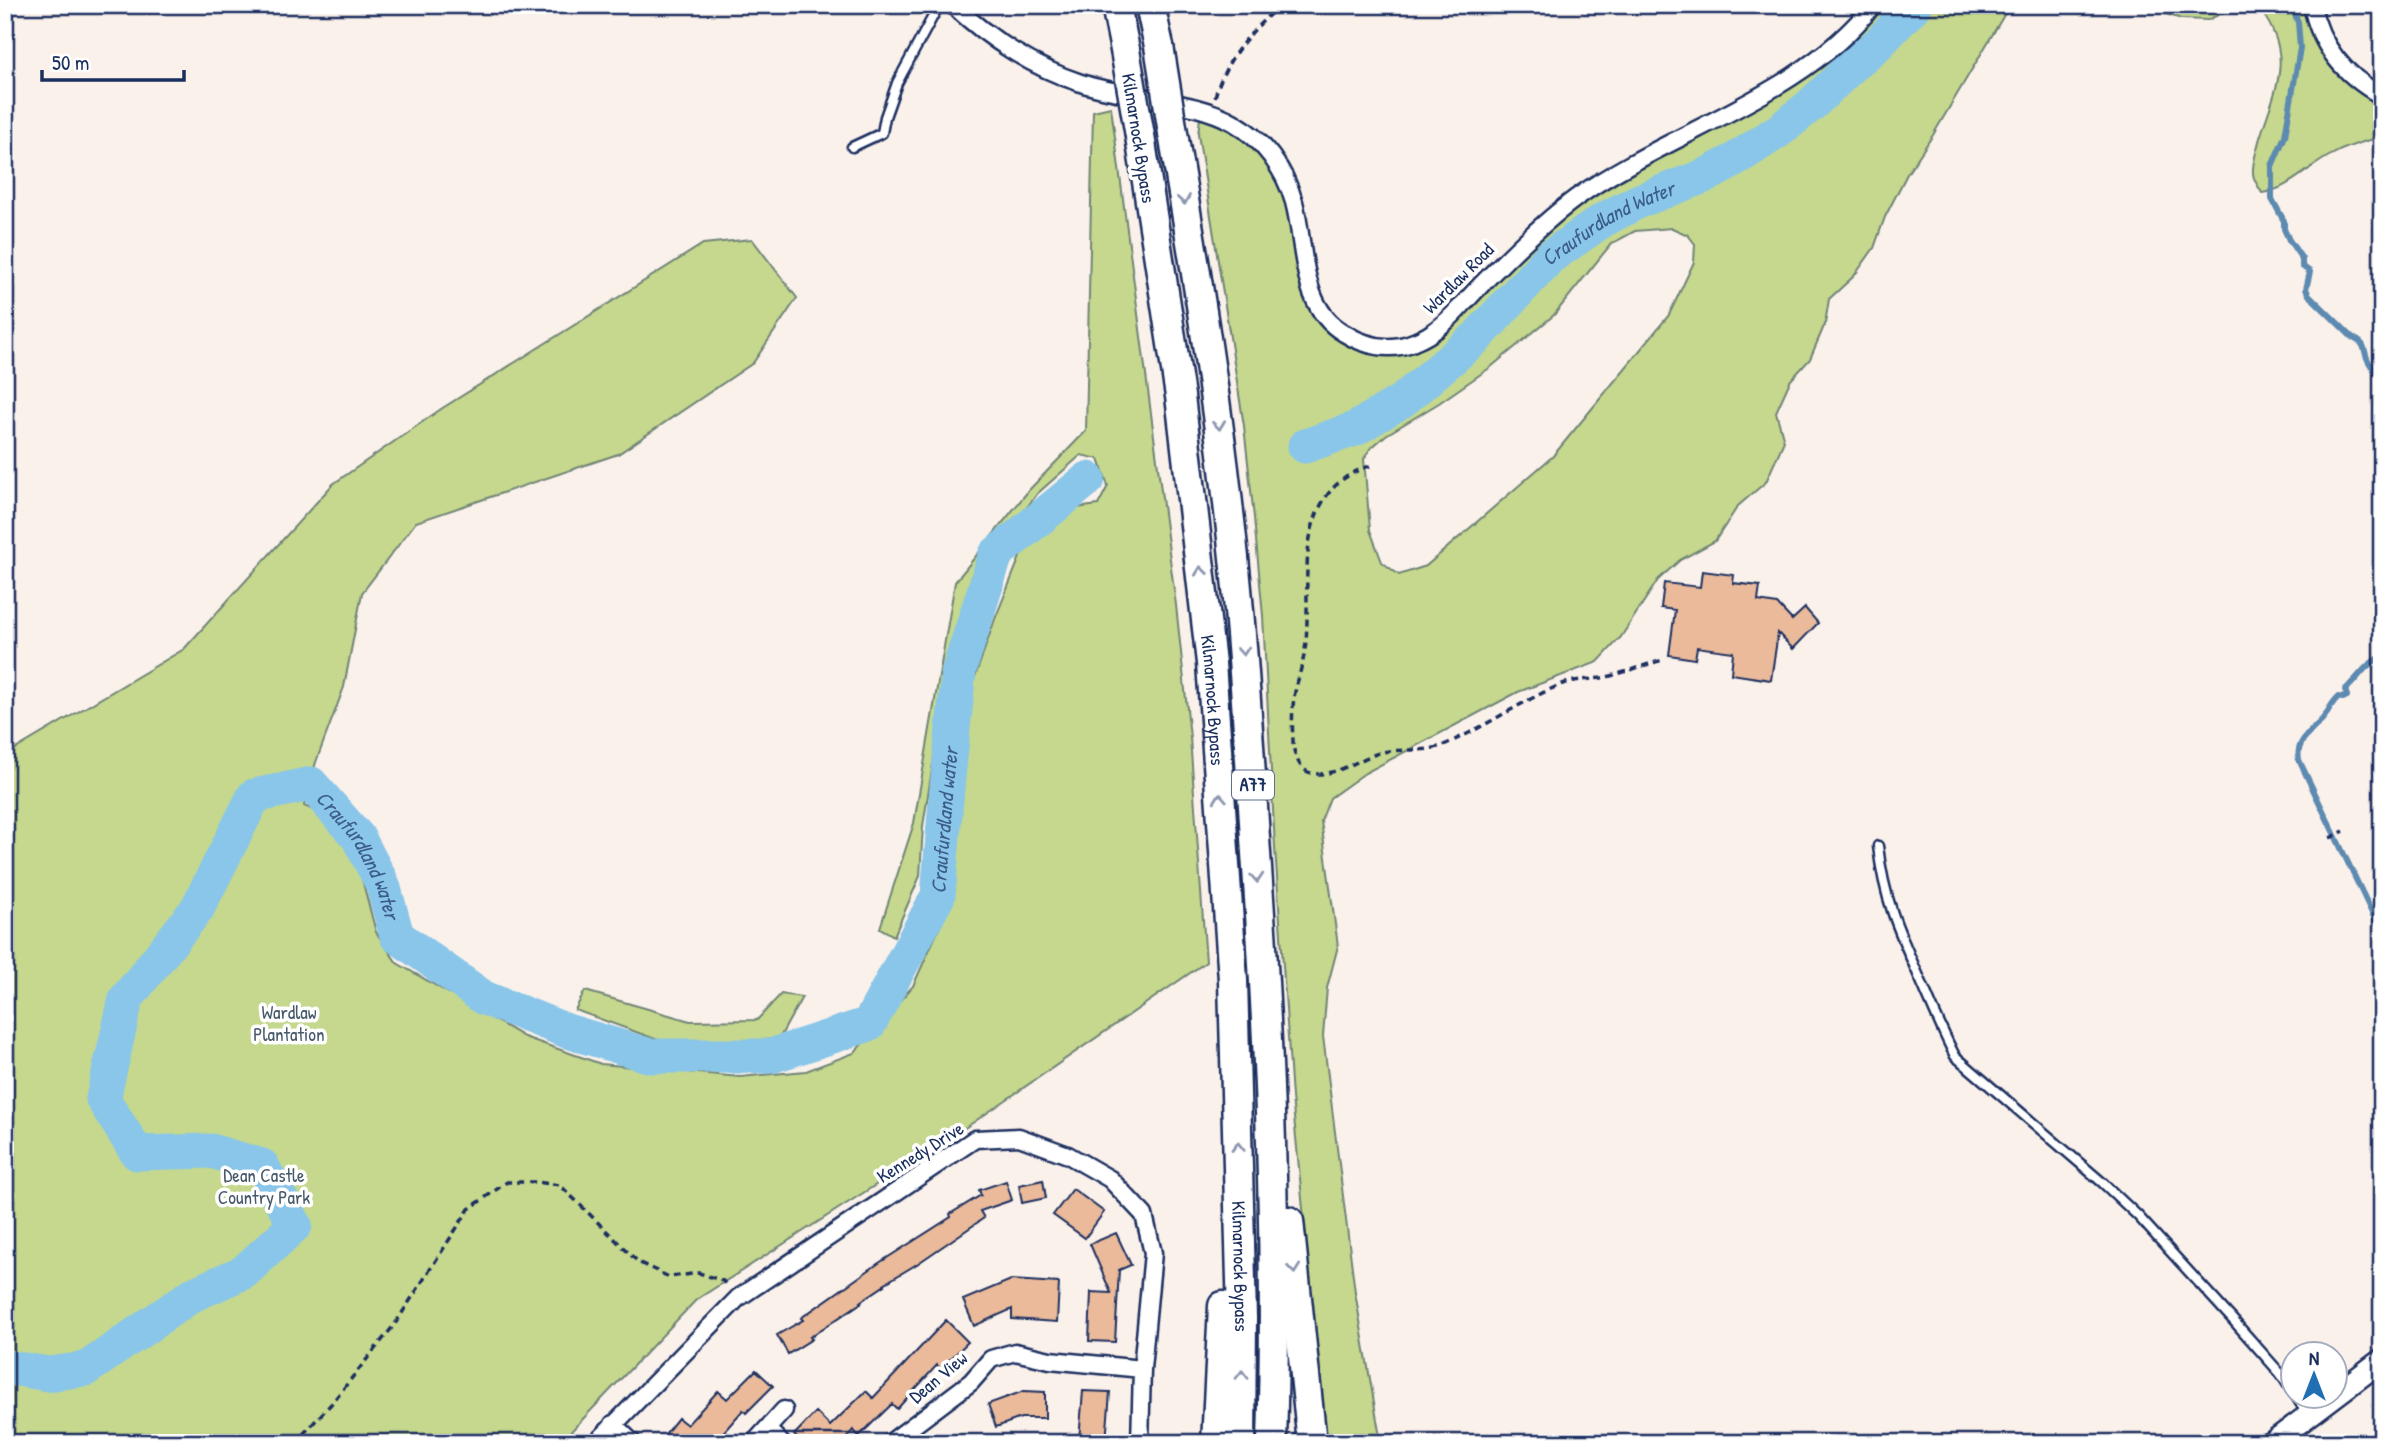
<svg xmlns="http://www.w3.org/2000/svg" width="2387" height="1448" font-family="'Patrick Hand',sans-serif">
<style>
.green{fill:#c5d88d;stroke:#708476;stroke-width:2;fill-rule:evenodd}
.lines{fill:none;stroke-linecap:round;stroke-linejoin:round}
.stream{stroke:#5d8ab1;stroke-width:6}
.river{stroke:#89c6e9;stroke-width:35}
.building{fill:#eaba9a;stroke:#1b2f5e;stroke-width:2}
.lane-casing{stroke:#1b2f5e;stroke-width:13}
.street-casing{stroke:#1b2f5e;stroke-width:21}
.secondary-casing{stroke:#1b2f5e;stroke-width:26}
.highway-casing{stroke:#1b2f5e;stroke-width:33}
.path{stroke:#1b2f5e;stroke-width:3.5;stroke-dasharray:7 5;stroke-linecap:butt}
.lane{stroke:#fff;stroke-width:8}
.street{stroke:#fff;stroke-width:16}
.secondary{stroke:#fff;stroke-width:21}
.highway{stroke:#fff;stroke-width:28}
.highway-bridge-casing{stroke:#1b2f5e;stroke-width:33;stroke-linecap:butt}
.highway-bridge{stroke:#fff;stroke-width:28}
.oneway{stroke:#8d97ae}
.labels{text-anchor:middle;stroke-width:7;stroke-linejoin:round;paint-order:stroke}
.shield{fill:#fff;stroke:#5f6d8e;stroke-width:2}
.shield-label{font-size:18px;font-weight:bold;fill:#1b2f5e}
.street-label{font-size:19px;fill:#1b2f5e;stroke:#fff}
.park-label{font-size:19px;fill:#46596a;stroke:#fff}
.water-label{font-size:21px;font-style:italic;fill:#3c5c88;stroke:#fff}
</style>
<rect width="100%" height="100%" fill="#fbf1eb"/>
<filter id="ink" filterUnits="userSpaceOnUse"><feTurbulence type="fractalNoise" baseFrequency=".0143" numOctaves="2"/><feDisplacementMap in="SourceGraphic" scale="14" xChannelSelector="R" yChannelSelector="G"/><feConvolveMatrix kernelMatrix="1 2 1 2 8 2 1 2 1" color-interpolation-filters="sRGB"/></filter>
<g filter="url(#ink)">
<path class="green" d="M1873,5h137l-77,130 -26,39 -22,43 -11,31 -20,28 -25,23 -4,25 -15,35 -20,22 -14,31 8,29 -18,41 -28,24 -23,35 -35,19 -22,20 -37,57 -23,25 -80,30 -153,81 -35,25 -9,23 17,125 -11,42 -4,48 32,256 26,151h-55l-34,-346 -17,-249 -12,-232 -9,-98 -10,-92 -46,-292 3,-24 33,12 47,48 34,132 46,39 52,2 133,-120 266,-159zM1672,228l16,7 7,9 -1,18 -25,53 -116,141 -127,110 -27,9 -17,-13 -12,-32 -6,-71 6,-10 16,-14 53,-32 52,-36 63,-52 57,-71 24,-13z
M2139,5h173l21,50 49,41v41c-18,4 -37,10 -53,19 -22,12 -42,34 -67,37 -3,-6 -9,-13 -9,-20 -1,-10 4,-22 6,-32 15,-50 37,-83 2,-130l-27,-4 -26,13 -27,-1z
M1111,107l65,498 14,132 16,225 -232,160 -278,178 -136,143h-555v-673l9,-20 170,-101 149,-165 108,-75 262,-165 49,-5 45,59 -44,65 -135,91 -202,68 -54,71 -18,94 -28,75 -12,44 21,9 33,49 18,68 21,31 127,74 77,27 139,13 66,-6 48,-18 59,-67 38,-84 15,-199 29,-84 31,-77 50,-34 22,-3 10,-19 -9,-27 -18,-4 -43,38 -63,82 -26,88 -26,163 -3,50 -26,60 -14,-8 34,-105 41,-241 74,-92 57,-59 7,-320z
M585,991l105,30 67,-1 24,-26 21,3 -23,42 -107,6 -97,-35z"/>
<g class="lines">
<path class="stream" d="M2291,5l7,17 2,26 -15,88 -13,30v33l12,22v8l5,11 13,19v7l8,6 -4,17 3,6 44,43c13,6 10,9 14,20 2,7 10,15 15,21
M2382,656c-20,11 -22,21 -37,34l2,6 -4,2 -5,-1c-6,6 -9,12 -13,19 -11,15 -30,23 -26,44l83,174"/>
<g class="river">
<path id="s1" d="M1305,446l50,-17 48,-29 74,-63 73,-80 53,-37 36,-19 68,-26 26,-14 47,-31 31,-25 44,-42 23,-19 37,-39"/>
<path id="s2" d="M5,1367l43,7 38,-5 106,-74 52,-23 51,-47 -33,-59 -51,-15 -74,2 -34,-54 23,-100 71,-90 57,-113 57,-12 47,53 25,48 14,51 87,62 83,33 84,25h120l98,-32 69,-128 9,-108 12,-118 37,-116 92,-75"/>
</g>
</g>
<path class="building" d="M1702,571l32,4 -1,8 27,3 -2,15 19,3 15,16 13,-12 13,15 -25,26 -15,-16 -7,47 -40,-6 2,-22 -36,-5 -2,12 -26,-4 6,-45 -14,-2 3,-25 36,4z
M1043,1180l3,18 -24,5 -3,-18z
M1006,1181l6,19 -32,11 4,7 -67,46 -33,20 1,1 -25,17 1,1 -51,34 2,2 -24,15 -11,-19 26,-15 -2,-2 78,-55 72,-46 -1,-3 31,-19 -2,-5z
M1073,1189l31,23 -19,26 -32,-23z
M1116,1233l15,32 -12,5 -4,72 -26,-1 2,-49 20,1 -21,-49z
M1011,1280l48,3 -2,39 -45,-3v-10l-38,17 -11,-26z
M946,1320l22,22 -28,27 -3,-4 -40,44 -5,-5 -33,32 -6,-6 -8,10 3,3h-46l-8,-8 22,-23 14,14 36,-35 7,7z
M756,1370l17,16 -27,27 -3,-3 -29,33h-37l-12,-9 13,-16 9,7 31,-34 9,8z
M1024,1391l21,1v26h-24l-25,9 -8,-23z
M1083,1391l27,1 -4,50 -27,-2z"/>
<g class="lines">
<defs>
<path id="lane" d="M852,147l30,-14 3,-16 12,-34 42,-78
M1878,846c6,54 21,86 43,135 11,25 21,50 34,75l148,127 35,33 95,104 47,53 12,18
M2296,1396l11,18"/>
<path id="street" d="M953,5c36,34 81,63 128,78 17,6 36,9 53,12 33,7 70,11 99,27 30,17 52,48 61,80 12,44 5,105 50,131 21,13 46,19 70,9 29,-11 46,-36 68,-58 29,-30 60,-61 94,-86 93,-67 226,-101 297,-193
M2312,5c8,41 33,71 70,91
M5,9l2,-4
M613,1424l20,19
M767,1429l14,14
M596,1443l142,-145 237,-159 44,-2 49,18 42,24 34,36 9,38 -11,116 -2,74
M754,1443l30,-33
M890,1443l81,-61 20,-23 24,-7 35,8 92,9"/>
<path id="secondary" d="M2272,1443l110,-83"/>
<g id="highway">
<path d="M1116,5l9,45"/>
<path d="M1150,5l9,41"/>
<path d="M1173,133c21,126 42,252 56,379 14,119 20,237 28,356 13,191 21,383 15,575"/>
<path id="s3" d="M1140,136l40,260 31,267 22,317 9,338 -1,125"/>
<path d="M1289,1221l23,222"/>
<path d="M1216,1443l7,-137"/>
</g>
</defs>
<use href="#lane" class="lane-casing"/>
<use href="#street" class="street-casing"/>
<use href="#secondary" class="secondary-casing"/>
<use href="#highway" class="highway-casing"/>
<path class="path" d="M1215,97c10,-38 36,-66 65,-92
M1370,466c-23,7 -40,20 -51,43 -19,41 -9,87 -13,131 -1,18 -7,34 -11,52 -3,14 -3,33 -2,48 0,11 4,26 15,32 20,8 48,-11 65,-17 23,-9 46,-1 68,-9 42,-17 78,-44 119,-61 15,-6 31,-5 47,-8 19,-5 37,-12 56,-17
M2330,838l14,-7
M295,1443l36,-39 64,-80 74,-115 38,-27h28l25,3 78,77 31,15 30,-4 24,8 3,4"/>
<use href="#lane" class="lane"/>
<use href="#street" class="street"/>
<use href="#secondary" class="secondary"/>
<use href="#highway" class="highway"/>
<defs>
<path id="highway-bridge" d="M1159,46l14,87
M1125,50l15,86"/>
</defs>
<use href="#highway-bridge" class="highway-bridge-casing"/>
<use href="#highway-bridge" class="highway-bridge"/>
</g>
<defs><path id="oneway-chevron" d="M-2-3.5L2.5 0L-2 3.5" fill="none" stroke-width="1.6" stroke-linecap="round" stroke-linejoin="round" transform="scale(1.75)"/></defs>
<g class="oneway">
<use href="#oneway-chevron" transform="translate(1184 200) rotate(81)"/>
<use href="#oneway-chevron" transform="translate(1219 425) rotate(83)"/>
<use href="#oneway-chevron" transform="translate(1201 571) rotate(-97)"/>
<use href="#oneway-chevron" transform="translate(1243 651) rotate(86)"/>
<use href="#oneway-chevron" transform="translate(1220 798) rotate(-94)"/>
<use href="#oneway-chevron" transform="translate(1257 878) rotate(86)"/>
<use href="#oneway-chevron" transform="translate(1238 1147) rotate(-91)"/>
<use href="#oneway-chevron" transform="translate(1294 1269) rotate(84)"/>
<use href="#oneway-chevron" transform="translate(1242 1375) rotate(-90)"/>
</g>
</g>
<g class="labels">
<rect class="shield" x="1232" y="770.5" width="42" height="29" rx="5"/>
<g class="shield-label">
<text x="1253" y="791">A77</text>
</g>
<g class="street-label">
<text transform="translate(1139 138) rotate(81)" y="7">Kilmarnock Bypass</text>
<text transform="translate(1458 278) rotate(-45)" y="7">Wardlaw Road</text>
<text dy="7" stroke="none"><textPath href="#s3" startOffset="569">Kilmarnock Bypass</textPath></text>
<text transform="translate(920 1152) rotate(-32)" y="7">Kennedy Drive</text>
<text dy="7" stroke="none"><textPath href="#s3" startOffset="1136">Kilmarnock Bypass</textPath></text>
<text transform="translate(938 1377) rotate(-40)" y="7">Dean View</text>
</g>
<g class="park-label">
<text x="289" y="1019">Wardlaw<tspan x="289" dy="22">Plantation</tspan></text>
<text x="264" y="1182">Dean Castle<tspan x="264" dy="22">Country Park</tspan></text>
</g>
<g class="water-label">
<text dy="7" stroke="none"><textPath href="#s1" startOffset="382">Craufurdland Water</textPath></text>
<text dy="7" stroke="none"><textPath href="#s2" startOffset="1904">Craufurdland water</textPath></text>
<text dy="7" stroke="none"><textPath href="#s2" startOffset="1085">Craufurdland water</textPath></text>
</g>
</g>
<rect width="2387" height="1448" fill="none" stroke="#fff" stroke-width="28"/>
<rect x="14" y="14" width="2359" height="1420" fill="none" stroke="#1b2f5e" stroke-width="2.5" filter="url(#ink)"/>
<g transform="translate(2314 1375)"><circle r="33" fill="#ffffff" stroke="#a4acbf" stroke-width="2"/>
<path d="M0-5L12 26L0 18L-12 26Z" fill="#1f6fb2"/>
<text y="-10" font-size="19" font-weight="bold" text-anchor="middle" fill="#1b2f5e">N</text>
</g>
<path d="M42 70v10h142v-10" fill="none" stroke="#1b2f5e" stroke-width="3.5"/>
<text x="52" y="70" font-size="21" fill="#1b2f5e" stroke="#ffffff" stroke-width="5" paint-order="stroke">50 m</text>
</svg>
